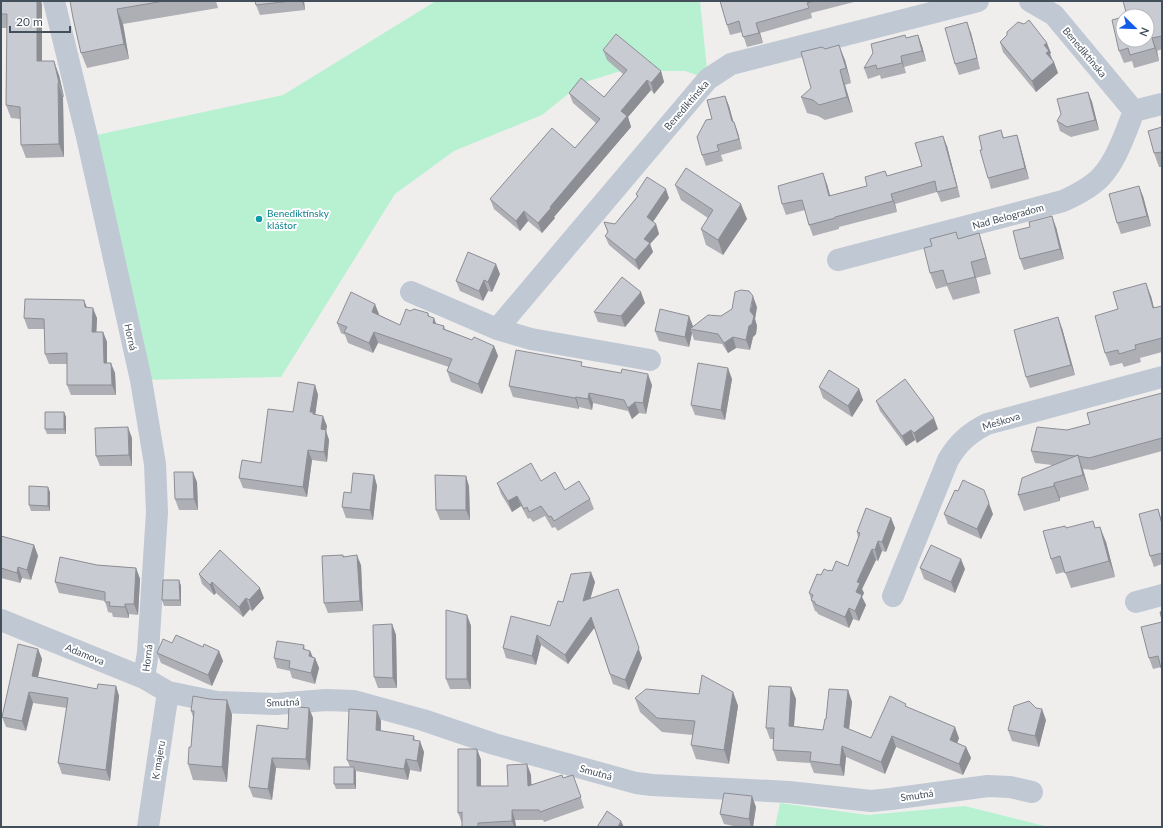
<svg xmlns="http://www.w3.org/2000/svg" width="1163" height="828" font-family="Lato,sans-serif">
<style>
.green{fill:#b8f1d2}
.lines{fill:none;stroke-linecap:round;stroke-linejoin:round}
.minor{stroke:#bfc8d3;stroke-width:22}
.wall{fill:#adafb5}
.shaded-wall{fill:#8d8e94}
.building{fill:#c9cbd3;stroke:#8d8e94}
.culture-dot{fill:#0f9aa8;stroke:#fff;stroke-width:1.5}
.labels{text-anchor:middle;stroke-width:4;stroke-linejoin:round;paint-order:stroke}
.street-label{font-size:10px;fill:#444f5c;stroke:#fff}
.culture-label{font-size:10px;fill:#0d838f;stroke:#fff;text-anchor:start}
</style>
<rect width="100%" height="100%" fill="#f0eded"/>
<path class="green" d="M436,1h264l8,78 -23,-8h-64l-39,12 -40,32 -88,36 -59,43 -114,183 -140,3 -54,-243 196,-42z
M780,803l88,12 97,-9 84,21h-274z"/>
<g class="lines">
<path class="minor" d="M54,1l33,136 54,243 14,84 2,48 -9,140 -4,26
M1030,1l24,14 80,96
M1134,111l28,-7
M838,260l225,-59c11,-5 21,-10 30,-17 21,-15 32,-50 41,-73
M411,292l86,37 211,-250 23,-15 247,-63
M497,329l34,10 119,21
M893,596l55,-136c10,-17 21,-27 39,-36l175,-47
M1136,602l26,-7
M1,620l143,58 24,14 49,10 59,2 50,-4 28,1 69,19 71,24 142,39 16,2 137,7 82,9 20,-2 97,-13 22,1 22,5
M148,827l20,-135"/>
</g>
<path class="wall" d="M1,1h40l1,4v56l17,14 5,22h-1l1,60 -38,1 -5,-13 -1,-26 -9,-1 -5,-13 1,-77h-6z
M70,1h146l2,7 -95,16 6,35 -42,9 -6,-15z
M255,1h49l1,9 -45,5 -4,-10z
M720,1h138l-47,12 1,5 -52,15 3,10 -16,4 -5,-15 -12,3 -3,-10z
M1162,1v48l-5,2 2,10 -25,7 -2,-7 -8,2 -5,-12 4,-11z
M971,33l9,36 -21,6 -4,-11z
M918,35l4,11 4,15 -22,6 2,6 -25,6 -1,-4 -12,4 -4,-11 42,-30z
M1000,42l51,11 -1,1 8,19 -22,19 -33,-40z
M603,50l58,21 3,11 -10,12 -3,-4 -23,27 3,10 -77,90 1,1 -13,15 -14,-12 -8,10 -26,-22 -4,-10 85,-51 21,-25 -23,-20 -4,-10 35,4 19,-23 -16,-14z
M845,60l6,23 -6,2 8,27 -28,8 -7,-4 -11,-3 -6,-16z
M1088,92l4,10 7,28 -28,7 -11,-6 -3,-10z
M725,96l4,10 4,15 1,1 4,11 4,16 -21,6 2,6 -17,5 -4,-11 10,-36z
M1162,127v40h-3l-5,-14z
M1001,130l3,8 13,-3 3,10 9,34 -38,10 -3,-11 -6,-28z
M947,146l13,51 -19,5 -4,-10 -42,12 2,8 -58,15v2l-26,7 -4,-11 -4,-15 -19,5 -4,-11 45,-20 3,12 37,-10 18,-15 2,5 35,-10z
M675,185l72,34 -24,36 -17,-10 -5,-16 7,-11 -27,-18z
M636,194l33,4 -16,24 3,2 3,10 -9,10 3,8 -14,18 -30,-25 -4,-9 3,-3 -4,-11 11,2 22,-27z
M1143,196l8,30 -30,8 -4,-11z
M1056,227l8,32 -40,11 -4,-11z
M956,232l2,7 26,10 7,25 -15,4 4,15 -27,7 -6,-14 -11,3 -6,-16 2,-27z
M500,274l-8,18 -4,-1 -5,10 -23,-10 -4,-10z
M1151,296l3,12 8,-2v46l-22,6 1,4 -17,5 -2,-4 -12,3 -5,-13 13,-44z
M645,303l-20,24 -27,-5 -4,-10z
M87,307l10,11 -1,14h7l4,10v21l8,10 1,22h-45l-4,-10v-21h-18l-4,-10v-25h-17l-4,-11z
M757,307l-2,12 2,7 -1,8 -3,3 -3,13 -14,-2 -8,5 -6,-9 -28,-4 -2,-7 -3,14 -30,-6 -4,-10 38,-5v1l28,-11 11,-7z
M410,311l18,2 2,4 4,1 2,6 8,2 1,3 27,11 22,6 4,10 -16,38 -31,-12 -4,-11 2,-4 -71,-24 -5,10 -25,-10 -3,-8 -4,-2 -4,-10 42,-9v1l21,10z
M1062,328l13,47 -45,13 -4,-11z
M584,367l68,18 -6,29 -7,-1 -7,6 -4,-8 -35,-8 -1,7 -13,-3v2l-66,-12 -4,-11z
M732,379l-7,41 -30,-5 -4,-10z
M315,385l3,10 -3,19 12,12 -1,5 3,9 -2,22 -15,-2 -5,37 -64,-9 -4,-10 22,-15 32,-51z
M819,387l40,2 4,11 -11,17 -29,-19z
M1162,393v58l-69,19 -10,-1 6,21 -29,8v3l-36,10 -6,-16 34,-30 -17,-2 -4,-12 36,-21 23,-6z
M876,401l62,28 -21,14 -2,-3 -9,6 -26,-35z
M64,412l2,5v17h-19l-2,-5z
M132,438v28h-32l-4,-10z
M374,475l3,11 -4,34 -27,-2 -4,-11 9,-14z
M541,481l49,18 4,10 -36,22 -3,-4 -3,1 -7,-12 -12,6 -3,-4 -2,1 -7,-13 -9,6 -11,-18 -4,-11z
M197,482l1,28h-19l-4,-11z
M469,486l1,34h-30l-4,-10z
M50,492v19h-19l-2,-6z
M1158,509l4,12v43l-8,3 -4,-11z
M944,514h49l-12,25 -33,-15z
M891,518l4,10 -9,24 -4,-1 -4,10 -2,-1 -14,29 2,4 -2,4 4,8 -7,16 -6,-2 -4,9 -31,-14 -1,-2 -2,-1 -4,-11v-1l-2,-6 12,-18 8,-4 19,-5 10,-28 -1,-6z
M1066,528h30l10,14 9,35 -44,11 -6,-16 -9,2 -5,-15z
M1,536l33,9 4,11 -7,24 -9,-2 -2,5 -19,-5z
M343,555v1l18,9 2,46 -35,2 -4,-10z
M97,565l39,3 4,11 -2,36 -9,-1v4l-16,-1 -1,-4 -4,-1 -3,-11 -46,-8 -4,-11z
M920,568l45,1 -10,24 -31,-14z
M199,574l65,24 -12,13 -2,-2 -7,8 -27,-24 -2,2 -12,-11z
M179,580l2,6v20h-17l-2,-6z
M595,582l-5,17 52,59 -13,32 -16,-6 -19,-57 -26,37 -27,-19 -5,20 -30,-7 -3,-10 47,-22 13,-24z
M467,615l4,11v63h-21l-4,-10z
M1162,622v49l-1,-4 -8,2 -4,-11z
M392,624l4,11 1,53h-19l-4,-11z
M172,643l31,4 16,4 4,10 -11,25 -51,-23 -4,-10z
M304,645l1,5 5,1 3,6 2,1 4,10 -4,16 -23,-6 -2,-7 -13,-3 -3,-10z
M38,649l4,10 -4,18 59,12 19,-3 3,10 -9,85 -48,-7 -4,-11 9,-55 -34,-5 -7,28 -20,-4 -4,-10z
M791,687l5,12 -2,27 29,4 3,-11 22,-29 4,12 -3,27 22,9 36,-31 52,31 -2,5 9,4 5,11 -8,17 -67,-28 -11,27 -39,-17 -2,19 -30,-3 -4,-10 -33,-2 -4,-11v-11h-3l-4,-11z
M733,692l5,14 -9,58 -33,-5 -5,-14 2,-10 -31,-3 -22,-20 -5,-14 64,-4z
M209,699l18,1 5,15 -5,67 -34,-2 -5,-16 3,-17 2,-30 -2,-6z
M309,708l4,10 -3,52 -34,-2 -4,32 -19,-3 -4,-10 39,-58z
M377,711l4,10v10l33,5 1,4 9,12 -3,20 -11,-2 -2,10 -52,-9v18h-20l-2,-5 16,-17 -3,-7z
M1046,720l-7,27 -27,-6 -4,-11z
M477,749l4,11v26h27l19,-22 4,11v10l32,-7 14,7 7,23 -40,14 -1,-2h-28l1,7h-54v-4l-4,-10z
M756,807l-3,20h-15l-14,-3 -4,-10z"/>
<path class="shaded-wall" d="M37,1h4l1,4v70l-5,-14z
M302,1h2l1,9z
M117,9l6,15 6,35 -5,-15z
M967,22l4,11 9,36 -3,-11z
M756,23l4,10 3,10 -4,-10z
M918,35l4,11 4,15 -4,-10z
M1152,38l5,13 2,10 -4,-13z
M1047,43l4,10 -1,1 3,7 -7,-8 -2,-8z
M839,45l6,15 6,23 -5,-15z
M901,56l3,11 2,6 -4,-10z
M54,61l5,14 5,22 -5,-14z
M1054,62l4,11 -22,19 -4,-11z
M840,70l5,15 8,27 -6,-15z
M661,71l3,11 -10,12 -3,-11z
M647,80l4,10 -23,27 3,10 -77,90 1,1 -13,15 -4,-10 83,-112z
M58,83l5,14 1,60 -5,-13z
M1088,92l4,10 7,28 -4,-10z
M725,96l4,10 7,25 -4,-10z
M734,122l4,11 4,16 -3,-10z
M1017,135l3,10 9,34 -4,-11z
M943,136l4,10 13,51 -3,-10z
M823,173l4,11 6,22 -4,-10z
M1139,186l4,10 8,30 -4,-10z
M666,189l3,9 -19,28 -3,-9z
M891,194l4,10 2,8 -4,-11z
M741,204l6,15 -24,36 -5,-15z
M524,211l4,10 -8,10 -4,-10z
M1052,216l4,11 8,32 -4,-10z
M656,224l3,10 -9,10 3,8 -14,18 -4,-10 9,-21z
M979,233l5,16 7,25 -5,-16z
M971,262l5,16 4,15 -5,-16z
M496,264l4,10 -8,18 -4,-10z
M484,280l4,11 -5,10 -4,-10z
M1146,283l5,13 6,25 -4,-13z
M641,292l4,11 -20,24 -4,-11z
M753,296l4,11 -2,12 2,7 -1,8 -3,3 -3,13 -4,-10z
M84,300l4,10 -3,-3z
M375,304l4,10 -3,8 -4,-10z
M93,308l4,10 -1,25 -4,-11z
M689,316l4,10 -1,3h-2l2,4 -3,14 -4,-10z
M1058,317l4,11 13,47 -4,-10z
M434,318l4,11 -5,-6z
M103,332l4,10v31l-3,-10z
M374,332l4,11 -5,10 -4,-10z
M733,337l3,11 -8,5 -4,-10z
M494,346l4,10 -16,38 -4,-10z
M111,363l4,10 1,22 -4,-10z
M728,368l4,11 -7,41 -4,-10z
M648,374l4,11 -6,29 -3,-11z
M315,385l3,10 -3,22 -5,-5z
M859,389l4,11 -11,17 -4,-11z
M589,393l4,10 -1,7 -4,-11z
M576,397l3,10v2l-4,-11z
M635,402l4,11 -7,6 -4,-11z
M64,412l2,5v17l-2,-5z
M323,416l4,10 -1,5 3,9 -2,22 -3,-10 -3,-23z
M934,418l4,11 -21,14 -3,-10z
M128,427l4,11v28l-3,-11z
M911,430l4,10 -9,6 -4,-10z
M308,450l4,10 -5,37 -4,-10z
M1078,455l5,15 6,20 -6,-15z
M193,472l4,10 1,28 -4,-11z
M374,475l3,11 -4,34 -3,-10z
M466,476l3,10 1,34 -4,-10z
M1054,483l6,15v3l-6,-15z
M48,487l2,5v19l-2,-5z
M517,496l4,10 -9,6 -4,-11z
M989,503l4,11 -12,25 -4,-10z
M891,518l4,10 -9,24 -4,-10z
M1100,527l6,15 9,35 -6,-16z
M878,541l4,10 -4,10 -3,-11z
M34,545l4,11 -7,24 -4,-10z
M872,549l4,11 -14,29 2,4 -2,4 4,8 -7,16 -4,-10 2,-29z
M357,555l4,10 2,46 -3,-10z
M961,559l4,10 -10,24 -4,-11z
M18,567l4,11 -2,5 -3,-10z
M136,568l4,11 -2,36 -4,-11z
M591,572l4,10 -8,29 -4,-10z
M179,580l2,6v20l-1,-6z
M212,582l4,11 -2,2 -4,-10z
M260,588l4,10 -12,13 -3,-11z
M618,589l24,69 -13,32 -4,-10z
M246,598l4,11 -7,8 -4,-10z
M125,604l4,10v4l-4,-11z
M849,608l4,11 -4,9 -4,-11z
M467,615l4,11v63l-4,-10z
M591,617l4,10 -27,37 -3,-9z
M392,624l4,11 1,53 -4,-10z
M537,635l4,10 -5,20 -4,-9z
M38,649l4,10 -6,27 -4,-10z
M219,651l4,10 -11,25 -4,-11z
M310,651l4,10 1,-3 4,10 -4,16 -4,-11 -2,-17z
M116,686l3,10 -9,85 -4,-11z
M791,687l5,12 -3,38 -4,-11z
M848,690l4,12 -4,36 -4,-11z
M29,692l4,11 -7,28 -4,-10z
M733,692l5,14 -9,58 -5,-14z
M227,700l5,15 -5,67 -5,-15z
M309,708l4,10 -3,52 -4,-11z
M1042,709l4,11 -7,27 -4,-11z
M377,711l4,10 -1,20 -4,-11z
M955,727l4,11 -5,14 -4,-12z
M892,736l4,11 -11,27 -4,-12z
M420,741l4,11 -3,20 -4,-11z
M842,746l4,11 -2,19 -4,-11z
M966,747l5,11 -8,17 -4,-11z
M477,749l4,11v36l-4,-10z
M272,758l4,10 -4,32 -4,-11z
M406,759l4,11 -2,10 -4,-11z
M527,764l4,11 1,22 -4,-11z
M354,767l2,5v17l-2,-5z
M752,796l4,11 -3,20h-2l-2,-8z
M512,810l3,10 1,7h-2l-2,-6z
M621,821l3,6h-6z"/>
<path class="building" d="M1,1h36v60h17l5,22h-1l1,61 -38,1 -1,-38 -14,-2 1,-91h-6z
M70,1h94l-47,8 7,35 -43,9 -8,-35z
M255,1h36l-35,4z
M720,1h94l-7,2 2,5 -53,15 3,10 -16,4 -4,-16 -12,4z
M1123,1h39v35l-10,2 3,10 -25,7 -2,-7 -9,3 -7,-31 11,-3v23h24v-24h-22h2z
M1029,20l18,23 -3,2 5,6 -3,2 8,9 -22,19 -32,-39 7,-7v-3l11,-10 6,2z
M967,22l10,36 -22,6 -10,-36z
M616,34l45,37 -10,12 -4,-3 -26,31 6,5 -77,91 1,1 -13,15 -14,-12 -8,10 -26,-22 62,-71 23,20 25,-29 -31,-26 12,-15 23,19 23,-27 -24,-20z
M905,35l1,3 12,-3 4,16 -21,5 1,7 -25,6 -1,-4 -12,3 9,-15 -2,-9z
M839,45l7,23 -6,2 7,27 -28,8 -6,-5 -12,-3 10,-9 -10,-36 21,-5 3,2z
M1088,92l7,28 -28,7 -10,-6 4,-7 -4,-15z
M725,96l7,25 2,1 5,17 -22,6 2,6 -17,4 -5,-18 9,-17 6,-1 -5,-19z
M1162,127v25l-8,1 -6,-22z
M1001,130l2,8 14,-3 8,33 -37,10 -8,-28h2l-3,-14z
M943,136l14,51 -20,5 -2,-11 -44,13 2,7 -58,16v1l-26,7 -7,-25 -20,4 -4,-18 45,-13 6,23 38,-10 -2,-9 20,-6 2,5 35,-10 -7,-23z
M686,168l55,36 -23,36 -17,-11 12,-19 -38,-25z
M647,177l19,12 -19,28 9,7 -12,15 6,4 -15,17 -30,-24 3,-4 -4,-10 11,2 23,-28 -2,-2z
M1139,186l8,30 -30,7 -8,-29z
M1052,216l8,33 -40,10 -7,-28 17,-4 -1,-5z
M956,232l2,7 21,-6 7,25 -15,4 4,15 -28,7 -4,-14 -13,3 -6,-25 8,-2 -2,-7z
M468,252l28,12 -8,18 -4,-2 -5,11 -23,-10z
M622,277l19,15 -20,24 -27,-4z
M1146,283l7,25 9,-2v32l-27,7 1,4 -17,5 -1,-4 -13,3 -10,-37 23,-7 -5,-17z
M741,290l8,1 4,5 -3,15 4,5 -2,8 -3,2 -3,14 -13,-3 -9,6 -6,-9 -28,-5 18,-14 13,1 11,-7 3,-17z
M351,292l24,12 -3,8 28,13 6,-16 4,2 4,-2 14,4v3l6,2 -1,5 11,3 -1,3 29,11 2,-3 20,9 -16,38 -31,-13 5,-12 -78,-27 -5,11 -25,-11 3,-5 -10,-4z
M25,299l59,1 1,7 8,1 -1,24h11l1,31h7l1,22h-45v-32l-22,1 -1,-35 -20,-1z
M660,309l29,7 -4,21 -30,-6z
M1058,317l13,48 -45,12 -12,-47z
M516,350l66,12 -1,4 40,7 1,-4 26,5 -5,29 -8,-1 -7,6 -4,-8 -35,-7 -1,6 -12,-2 -1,1 -66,-12z
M698,363l30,5 -7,42 -30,-5z
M829,370l30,19 -11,17 -29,-19z
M905,379l29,39 -20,15 -3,-3 -9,6 -26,-35z
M298,382l17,3 -5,27h3v2l10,2 -2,13 5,1 -2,22 -16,-2 -5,37 -64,-9 3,-18 19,3 7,-54 25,3z
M1162,393v45l-73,20 -11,-2v-1l-3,1 -44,-5 6,-24 30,3 23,-6 -3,-11z
M45,412h19v17h-19z
M128,427l1,28 -33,1 -1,-28z
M1078,455l5,20 -29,8v3l-36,9 4,-17z
M531,463l10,18 14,-9 10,18 14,-9 11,18 -36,22 -3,-5 -2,1 -8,-11 -12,6 -2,-5 -3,2 -7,-13 -9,5 -11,-18z
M174,472h19l1,27h-19z
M353,473l21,2 -4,35 -28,-3 2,-15 7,1z
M435,475l31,1v34h-30z
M963,480l21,10 5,13 -12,26 -33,-15 11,-24 3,1z
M29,486l19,1v19l-19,-1z
M866,508l25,10 -9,24 -4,-1 -3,9 -3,-1 -15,33 3,1 -4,9 6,3 -7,16 -6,-3 -4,9 -30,-13v-2l-4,-2 2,-5 -4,-2 8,-19 4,1 3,-6 5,2v-1l3,1 4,-10 12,5 12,-33 -3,-1z
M1158,509l4,15v29l-12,3 -11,-42z
M1093,521l2,7 5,-1 9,34 -44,12 -5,-17 -9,3 -8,-28 22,-5 1,2z
M1,536l33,9 -7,25 -9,-3 -1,6 -16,-5z
M931,545l30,14 -10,23 -31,-14z
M220,550l40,38 -11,12 -3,-2 -7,9 -27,-25 -2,3 -11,-11z
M343,555v2l14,-2 3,46 -36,2 -2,-47z
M60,557l37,8 39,3 -2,36h-9v3l-16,-1 1,-4h-5v-10l-50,-10z
M591,572l-8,29 35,-12 21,59 -14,32 -15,-6 -19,-57 -26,38 -28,-20 -5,21 -29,-8 8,-32 39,10 8,-25 5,1 8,-28z
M163,580h16l1,20h-18z
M446,610l21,5v64h-21z
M1162,611v9l-2,-8z
M1162,622v45l-1,1 -3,-12 -9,2 -8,-31z
M392,624l1,54 -19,-1 -1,-52z
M176,635l27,12 1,-3 15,7 -11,24 -51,-22 6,-14 9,4z
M277,641l27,4 -1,4 7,2 -1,5 6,2 -4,15 -22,-5 1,-7 -16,-3z
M18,644l20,5 -6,27 65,13 1,-5 18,2 -10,84 -48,-7 10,-65 -39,-6 -7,29 -20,-4z
M702,675l31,17 -9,58 -33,-5 4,-24 -38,-3 -22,-20 11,-9 53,5z
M769,686l22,1 -2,39 34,4 2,-11h1l3,-30 19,1 -4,37 27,11 19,-42 16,8 -1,2 50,21 -5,13 16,7 -7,17 -67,-28 -11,26 -39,-16 -2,19 -30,-4 1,-9 -38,-2 1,-22h-8z
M193,696l16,3 18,1 -5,67 -34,-3 1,-17h2l3,-36h-3z
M1029,701l7,7 6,1 -7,27 -27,-6 6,-24z
M289,706l20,2 -3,51 -34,-1 -4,31 -19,-2 8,-62 31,4z
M349,709l28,2 -1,19 38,6 -1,4 7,1 -3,20 -11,-2 -2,10 -57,-9z
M458,749h19v37h31l-1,-21 20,-1 1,22 34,-11 1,3 10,-3 8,22 -41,15 -1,-2h-27v11l-34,2v4h-16v-15l-4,1z
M334,767h20v17h-20z
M724,793l28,3 -3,23 -29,-5z
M607,811l14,10 -3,6h-21z"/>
<circle class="culture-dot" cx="259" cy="219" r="4"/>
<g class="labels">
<g class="street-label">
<text transform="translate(1085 52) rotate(50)" y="4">Benediktínska</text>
<text transform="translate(686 105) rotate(-49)" y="4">Benediktínska</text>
<text transform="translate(1008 216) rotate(-15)" y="4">Nad Belogradom</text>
<text transform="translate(131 337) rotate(78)" y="4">Horná</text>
<text transform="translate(1001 421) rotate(-17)" y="4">Meškova</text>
<text transform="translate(85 654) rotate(22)" y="4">Adamova</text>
<text transform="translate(147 658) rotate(-83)" y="4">Horná</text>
<text transform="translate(283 702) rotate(-2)" y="4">Smutná</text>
<text transform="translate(158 760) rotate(-81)" y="4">K majeru</text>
<text transform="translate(596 772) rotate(15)" y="4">Smutná</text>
<text transform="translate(917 795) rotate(-8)" y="4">Smutná</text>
</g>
<g class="culture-label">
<text x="267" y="217">Benediktínsky<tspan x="267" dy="12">kláštor</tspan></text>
</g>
</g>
<rect width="1163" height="828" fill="none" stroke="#444f5c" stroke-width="4"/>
<g transform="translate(1135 28) rotate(113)"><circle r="19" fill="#ffffff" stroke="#b4b9be"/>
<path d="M0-3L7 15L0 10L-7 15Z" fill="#0f5de8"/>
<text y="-6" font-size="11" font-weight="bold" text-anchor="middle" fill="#444f5c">N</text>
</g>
<path d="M10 26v6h60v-6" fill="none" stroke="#444f5c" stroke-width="2"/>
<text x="16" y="26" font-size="12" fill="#444f5c" stroke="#ffffff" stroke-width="3" paint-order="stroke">20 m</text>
</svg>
